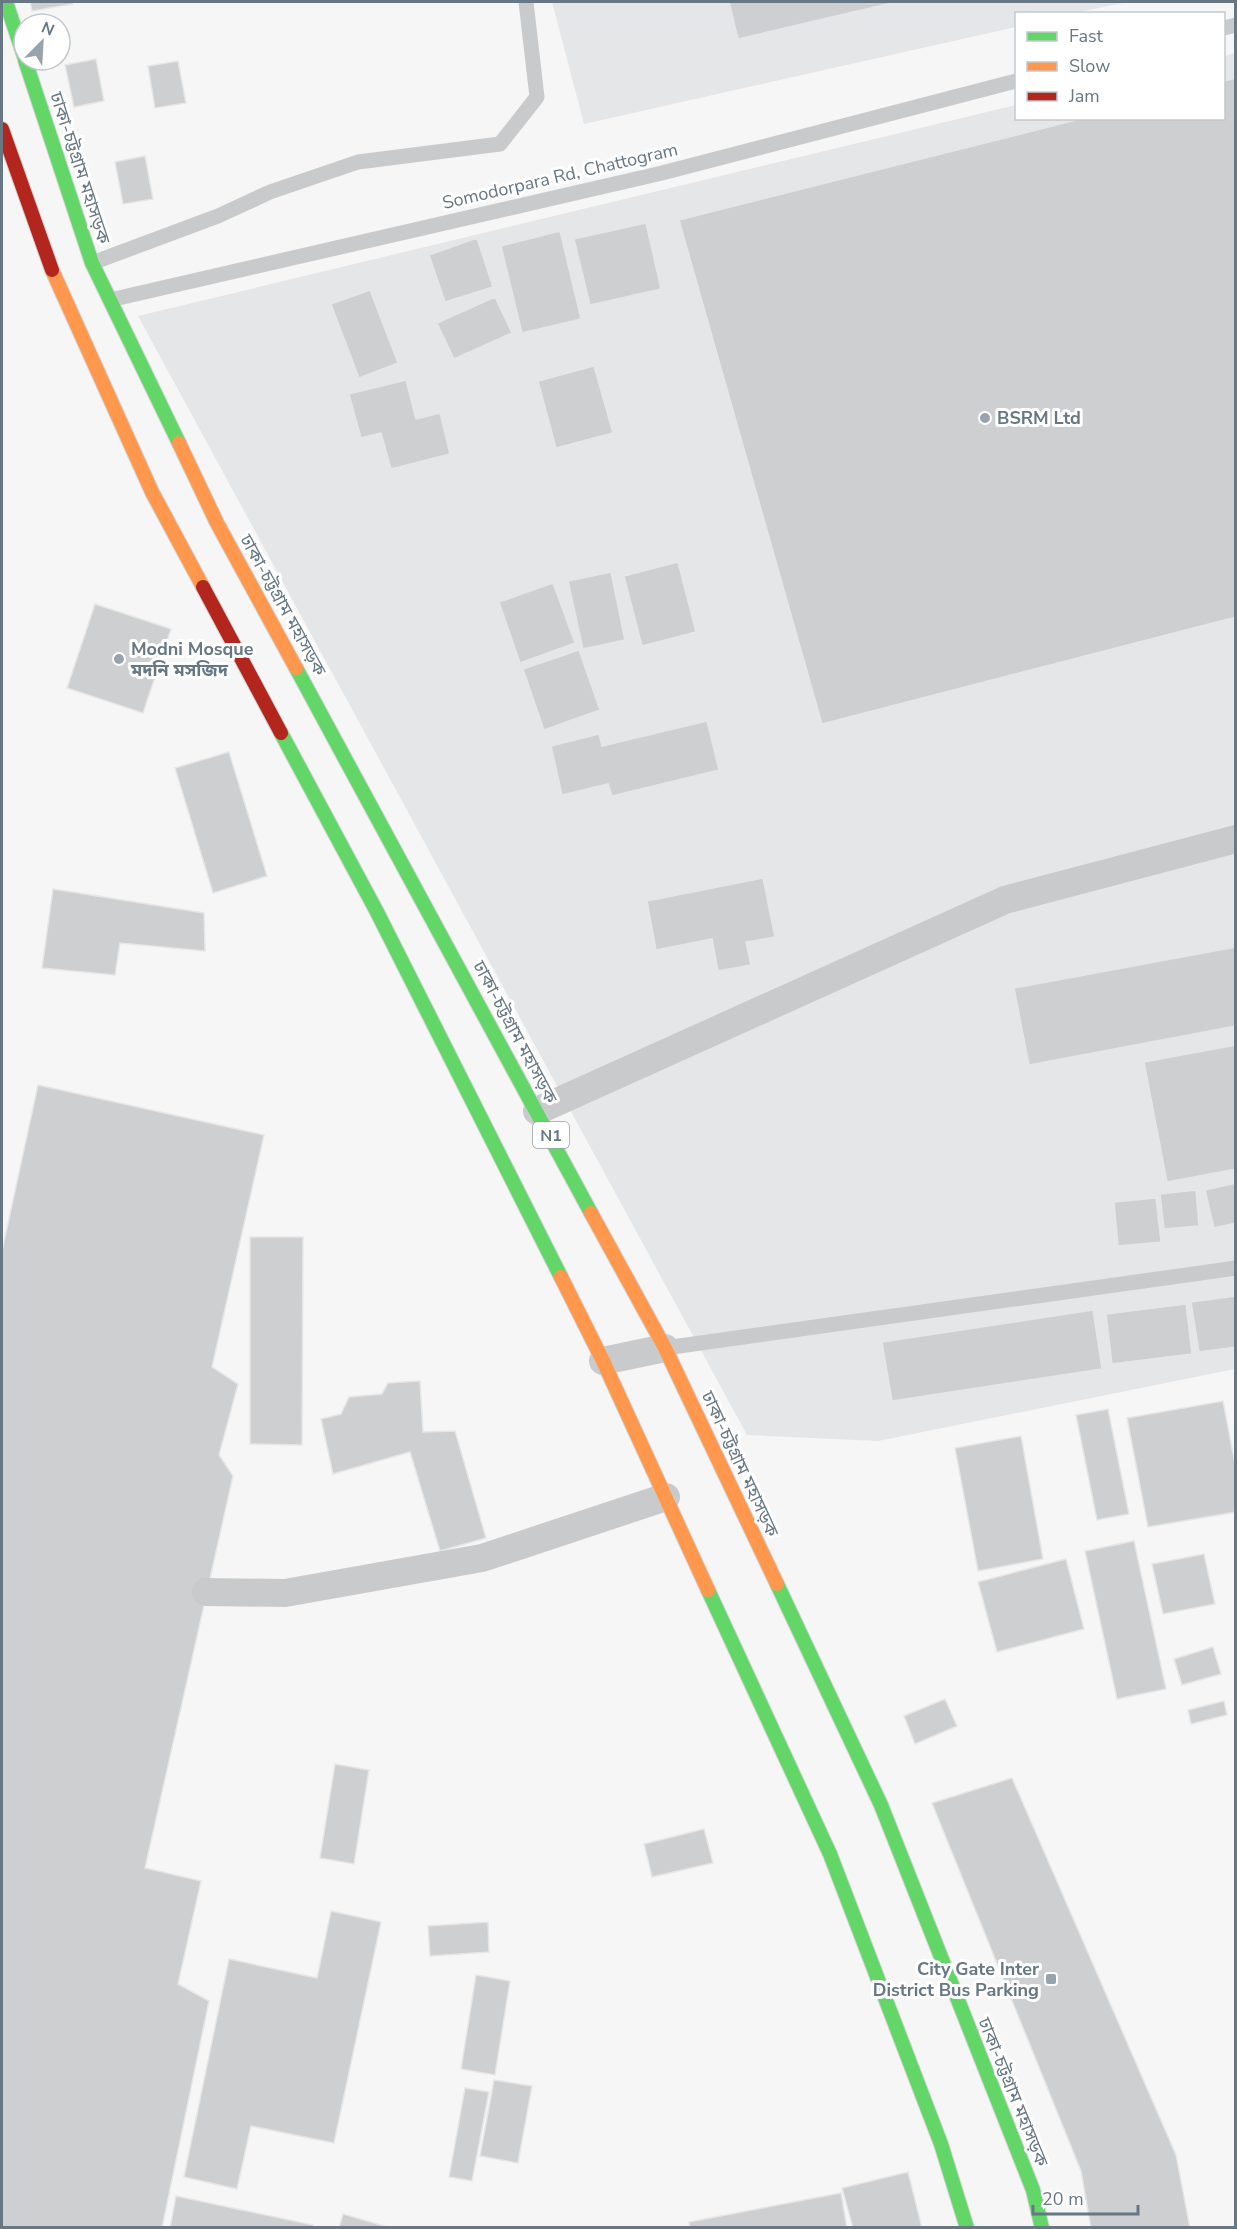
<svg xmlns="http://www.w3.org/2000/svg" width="1237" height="2229" font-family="'Nunito Sans','Noto Sans Bengali',sans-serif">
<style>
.built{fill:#e5e6e7}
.building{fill:#cdcfd0;stroke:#e6e6e6;stroke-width:1.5}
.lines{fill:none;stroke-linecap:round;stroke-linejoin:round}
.fast-casing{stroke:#d2d3d3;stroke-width:16}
.slow-casing{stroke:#d2d3d3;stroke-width:16}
.jam-casing{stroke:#d2d3d3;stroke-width:16}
.lane{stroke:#c9cacb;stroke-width:15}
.street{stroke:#c9cacb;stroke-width:28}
.fast{stroke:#63d668;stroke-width:14}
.slow{stroke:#ff974d;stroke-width:14}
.jam{stroke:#b3261e;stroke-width:14}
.poi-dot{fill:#99a3ac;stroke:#fff;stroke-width:2}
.labels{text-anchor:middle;stroke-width:6;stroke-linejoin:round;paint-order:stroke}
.shield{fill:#fff;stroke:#95a0a9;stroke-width:1.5}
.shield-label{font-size:16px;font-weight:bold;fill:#677784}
.street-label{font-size:18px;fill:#677784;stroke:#fff}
.poi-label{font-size:18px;font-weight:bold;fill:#677784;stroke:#fff;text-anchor:start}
</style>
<rect width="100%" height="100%" fill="#f6f6f6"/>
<path class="built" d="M552,2h576l-53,11 -59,1v13l-432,97z
M1235,53v1316l-357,72 -131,-6 -609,-1119 878,-211v13h208v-62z"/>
<path class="building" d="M30,2h42l1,2 -41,7z
M729,2h167l-158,37z
M96,59l8,42 -30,6 -9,-42z
M178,61l8,42 -31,5 -7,-42z
M1236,78v539l-414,107 -143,-504 405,-102h140v-37z
M145,156l8,43 -30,5 -8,-42z
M646,223l15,66 -71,16 -16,-66z
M560,231l21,88 -59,14 -21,-87z
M477,238l16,49 -48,15 -16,-47z
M370,290l28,73 -39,15 -28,-74z
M495,297l17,36 -58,26 -17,-36z
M594,366l19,67 -57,15 -18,-67z
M406,380l10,39 24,-6 10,41 -59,15 -10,-36 -20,5 -12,-44z
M678,562l18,70 -54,14 -18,-70z
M611,572l14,68 -42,9 -15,-68z
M553,583l22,60 -55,20 -21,-61z
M95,604l76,25 -28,84 -76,-25z
M579,650l21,60 -56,20 -21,-61z
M707,721l12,49 -107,26 -4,-12 -46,11 -11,-49 48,-12 3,12z
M229,752l38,124 -54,17 -38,-125z
M763,878l12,59 -29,5 5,23 -33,6 -6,-32 -56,11 -9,-49z
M53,889l151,24 1,38 -85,-8 -5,32 -73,-7z
M1236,947v79l-207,39 -15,-77z
M1236,1045v124l-69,13 -23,-120z
M38,1085l226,50 -52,232 26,17 -19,71 14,21 -88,392 56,13 -23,103 31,17 -47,227h-160v-977z
M1236,1183v40l-22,5 -9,-38z
M1196,1190l3,36 -35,3 -4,-35z
M1156,1198l5,44 -43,4 -4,-44z
M250,1237h53l-1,208 -52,-1z
M1236,1296v51l-37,5 -8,-50z
M1186,1304l6,50 -80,10 -6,-50z
M1093,1310l9,59 -210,32 -10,-59z
M420,1381l3,51 32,-1 31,107 -46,13 -30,-99 -77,22 -12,-55 20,-5 8,-17 33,-3 6,-11z
M1223,1401l13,68v43l-88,15 -21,-109z
M1108,1409l21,105 -32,6 -21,-105z
M1021,1436l22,123 -65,12 -23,-123z
M1134,1541l32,148 -49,10 -32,-148z
M1204,1554l11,50 -52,10 -11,-50z
M1066,1559l18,70 -87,23 -19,-70z
M1213,1647l8,27 -39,11 -8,-26z
M945,1699l12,27 -42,18 -11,-28z
M1224,1701l3,14 -36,9 -3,-14z
M335,1764l34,6 -15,94 -34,-6z
M1012,1778l164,377 14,73h-99l-10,-57 -149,-368z
M704,1829l9,34 -61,14 -8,-33z
M331,1911l50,11 -47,221 -83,-17 -14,63 -53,-12 45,-218 88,19z
M488,1922l1,30 -59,4 -2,-30z
M476,1975l34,6 -15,94 -34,-6z
M494,2080l38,6 -14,77 -38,-7z
M465,2088l24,4 -17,89 -23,-4z
M908,2172l14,56h-69l-11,-40z
M841,2193l6,35h-157l-1,-6z
M176,2196l137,29 -1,3h-142z
M343,2214l48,14h-52z"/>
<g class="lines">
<defs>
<path id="fast" d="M6,2l18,54
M25,60l67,203 87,180
M296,668l295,545
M281,733l96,179 184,365
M777,1584l104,221 152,385 9,38
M708,1590l122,264 111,290 26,84"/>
<path id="slow" d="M52,270l100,222 51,95
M179,443l38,80 79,145
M591,1213l74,135 112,236
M561,1277l42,84 105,229"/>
<path id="jam" d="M2,129l50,141
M203,587l78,146"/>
</defs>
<use href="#fast" class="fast-casing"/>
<use href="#slow" class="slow-casing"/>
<use href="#jam" class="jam-casing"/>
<path class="lane" d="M1224,28l12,-3
M92,263l126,-47 52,-24 88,-30 142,-18 37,-47 -11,-95
M110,300l552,-127 354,-92
M665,1348l571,-80"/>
<path class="street" d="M537,1111l468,-211 231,-61
M603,1361l62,-13
M206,1592l79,1 197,-35 184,-61"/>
<use href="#fast" class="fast"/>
<use href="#slow" class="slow"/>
<use href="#jam" class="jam"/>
</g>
<g class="poi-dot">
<circle cx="985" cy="418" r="6"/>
<circle cx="119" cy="659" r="6"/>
<rect x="1045" y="1973" width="12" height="12" rx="3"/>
</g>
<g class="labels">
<rect class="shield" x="533" y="1122" width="36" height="26" rx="4.5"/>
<g class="shield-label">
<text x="551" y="1141">N1</text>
</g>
<g class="street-label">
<text transform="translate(80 168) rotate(72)" y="6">ঢাকা-চট্টগ্রাম মহাসড়ক</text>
<text transform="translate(560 176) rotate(-13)" y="6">Somodorpara Rd, Chattogram</text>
<text transform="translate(283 605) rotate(61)" y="6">ঢাকা-চট্টগ্রাম মহাসড়ক</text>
<text transform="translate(515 1032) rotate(62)" y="6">ঢাকা-চট্টগ্রাম মহাসড়ক</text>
<text transform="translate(740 1464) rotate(65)" y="6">ঢাকা-চট্টগ্রাম মহাসড়ক</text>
<text transform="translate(1013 2092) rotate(68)" y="6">ঢাকা-চট্টগ্রাম মহাসড়ক</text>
</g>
<g class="poi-label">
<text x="997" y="424">BSRM Ltd</text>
<text x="131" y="655">Modni Mosque<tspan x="131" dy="21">মদনি মসজিদ</tspan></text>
<text x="1039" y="1975" text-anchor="end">City Gate Inter<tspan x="1039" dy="21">District Bus Parking</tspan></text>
</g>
</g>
<rect width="1237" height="2229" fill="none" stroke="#677784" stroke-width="6"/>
<rect x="1015" y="12" width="210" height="108" fill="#ffffff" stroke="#c2c9ce" stroke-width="1.5"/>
<rect x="1027" y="32" width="30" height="9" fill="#63d668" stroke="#c2c9ce" stroke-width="1.5"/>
<text x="1069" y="42" font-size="18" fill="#677784">Fast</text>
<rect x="1027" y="62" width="30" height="9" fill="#ff974d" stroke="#c2c9ce" stroke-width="1.5"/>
<text x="1069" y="72" font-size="18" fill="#677784">Slow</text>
<rect x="1027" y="92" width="30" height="9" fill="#b3261e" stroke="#c2c9ce" stroke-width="1.5"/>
<text x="1069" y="102" font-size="18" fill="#677784">Jam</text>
<g transform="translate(42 42) rotate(24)"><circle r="28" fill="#ffffff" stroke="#c2c9ce" stroke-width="1.5"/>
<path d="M0-4.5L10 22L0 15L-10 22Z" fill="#99a3ac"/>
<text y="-9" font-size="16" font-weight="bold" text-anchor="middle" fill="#677784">N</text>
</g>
<path d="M1033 2205v9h105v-9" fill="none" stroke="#677784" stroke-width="3"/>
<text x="1042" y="2205" font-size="18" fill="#677784" stroke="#ffffff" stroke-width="4.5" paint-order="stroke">20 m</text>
</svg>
